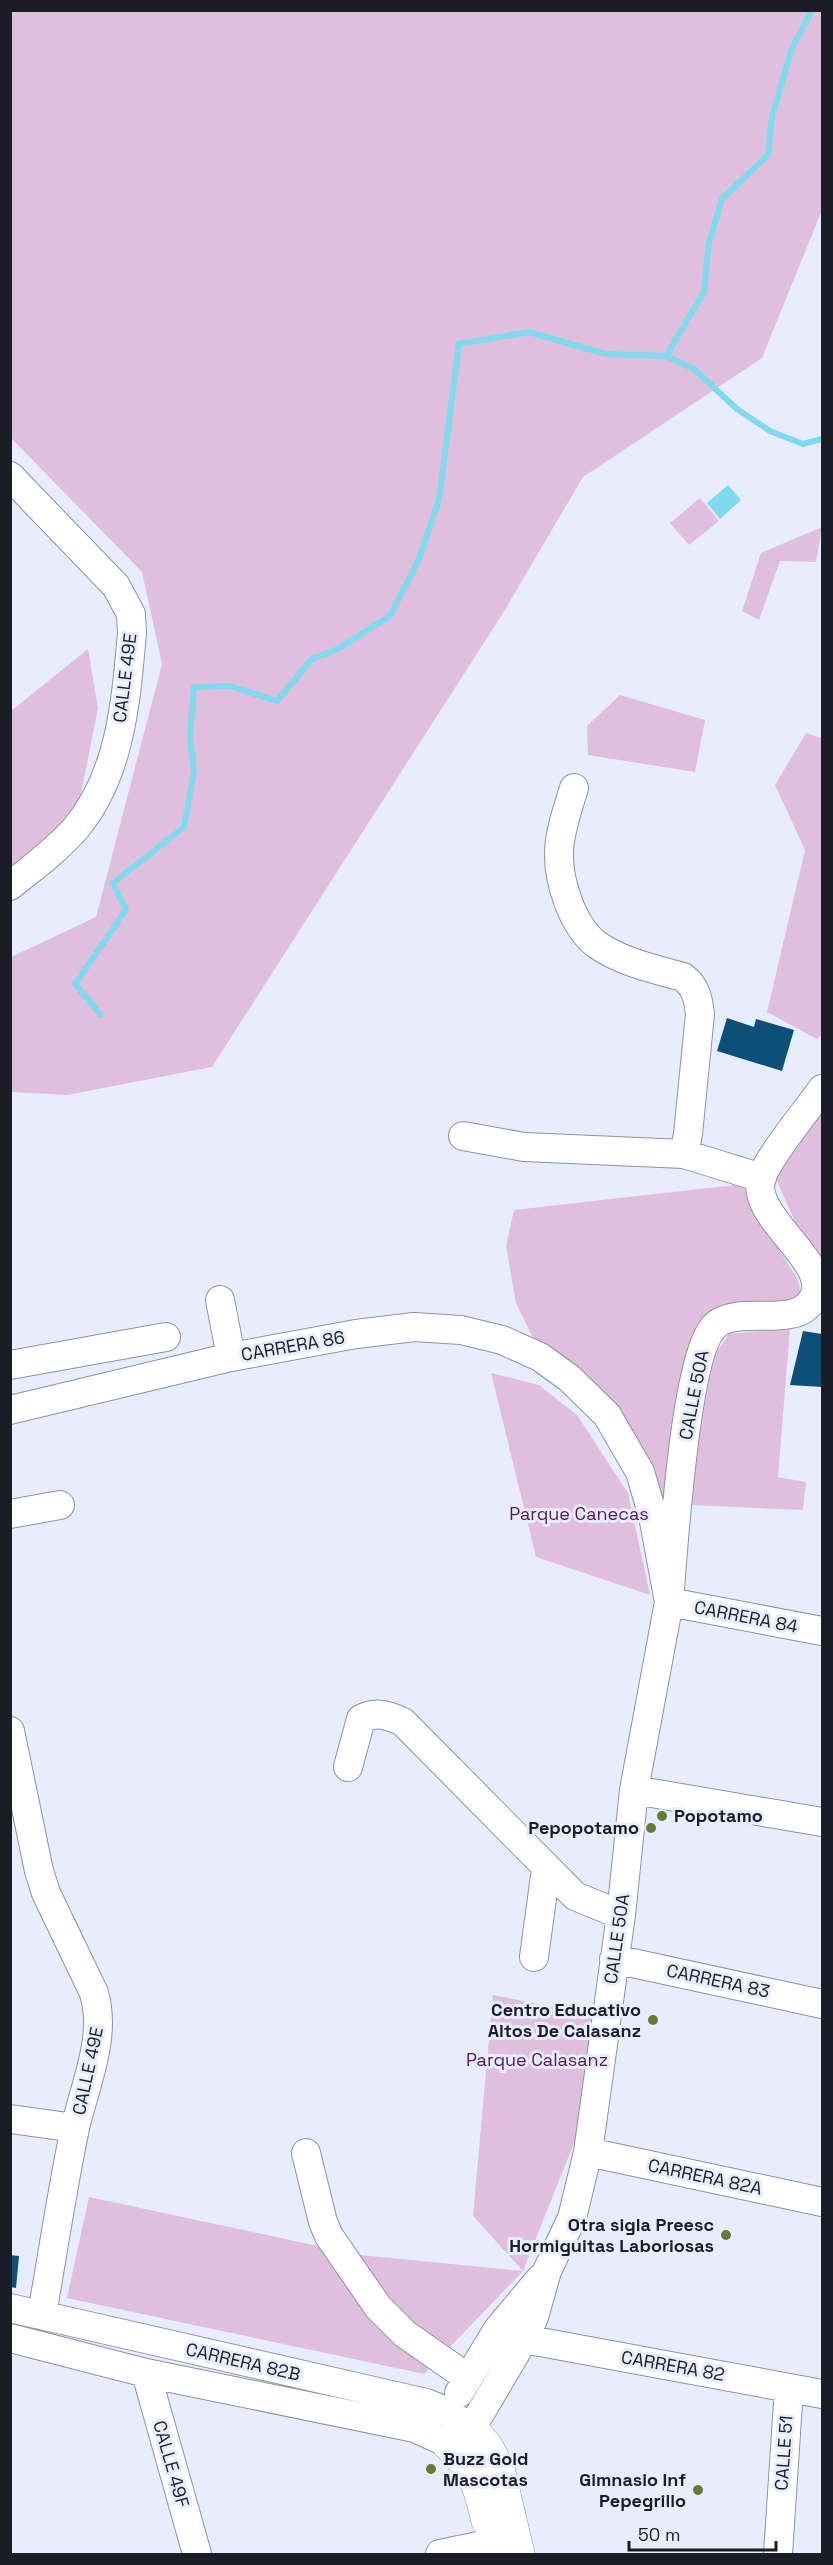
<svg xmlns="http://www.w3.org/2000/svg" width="833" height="2565" font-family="'Space Grotesk',sans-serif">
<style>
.green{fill:#e0bedd}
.water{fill:#7edaed}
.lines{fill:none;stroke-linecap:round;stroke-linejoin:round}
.stream{stroke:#7edaed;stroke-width:6}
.building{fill:#0c5077}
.minor-casing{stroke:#8a92aa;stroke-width:30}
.major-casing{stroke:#8a92aa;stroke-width:34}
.minor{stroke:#fff;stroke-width:28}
.major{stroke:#fff;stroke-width:33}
.poi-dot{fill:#637c2f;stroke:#e8edfd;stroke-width:2}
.labels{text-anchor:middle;stroke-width:6;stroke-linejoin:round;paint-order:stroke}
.street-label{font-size:18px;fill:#1a1d26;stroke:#e8edfd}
.park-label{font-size:18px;fill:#561754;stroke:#e8edfd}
.poi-label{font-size:18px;font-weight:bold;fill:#1a1d26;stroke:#e8edfd;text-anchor:end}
</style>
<rect width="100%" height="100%" fill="#e8edfd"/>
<path class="green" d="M11,10l811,1v199l-60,148 -179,119 -80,136 -291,454 -145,28 -56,-3v-135l85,-40 66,-253 -20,-92 -131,-134z
M700,498l19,23 -30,24 -19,-22z
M822,527l-6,35 -36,-1 -21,59 -17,-9 19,-58z
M88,649l10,59 -24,121 -63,53v-171z
M620,695l85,25 -10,52 -107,-17 -1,-29z
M806,733l16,5v297l-5,4 -50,-27 38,-162 -30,-65z
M822,1110v172l-47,-105z
M744,1184l15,34 38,60 5,17 -22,10 -74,16 -39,193 -59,-113 -76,-65 -16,-33 -10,-57 8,-36z
M790,1328l-12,149 28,5 -3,28 -113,-5 14,-135 25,-36z
M491,1373l48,12 38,30 51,78 22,102 -114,-38z
M493,1995l99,20 -14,118 -55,138 -99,103 -357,-76 22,-101 271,58 163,16 -50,-55z"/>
<path class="water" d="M728,485l13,15 -21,19 -13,-16z"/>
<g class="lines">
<path class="stream" d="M666,356l28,13 43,40 33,22 33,13 19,-5
M100,1014l-25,-30 51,-74 -13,-27 71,-56 10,-55 -4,-35 4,-50 36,-1 47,15 35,-42 26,-10 52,-33 29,-57 20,-59 20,-156 70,-12 77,22 60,2 38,-64 5,-49 13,-44 46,-44 4,-38 20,-69 20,-38"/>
</g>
<path class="building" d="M727,1018l27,9 2,-8 38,11 -12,41 -65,-20z
M803,1331l19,3v53l-32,-2z
M10,2255l9,1 -3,32 -6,-1z"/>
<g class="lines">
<defs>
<path id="minor" d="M10,476l106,110 15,28 1,19c-6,67 -11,141 -56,195 -19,22 -44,40 -66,58
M574,788c-6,20 -14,42 -15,63 -1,30 13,74 37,93 25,18 58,25 87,33 13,10 15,21 17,37l-12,120 -4,20
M822,1089c-14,20 -55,69 -61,90 -10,38 66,81 54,115 -13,38 -71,10 -98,30 -32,23 -44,231 -48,278l153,29
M463,1136l61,11 160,7 78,24
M220,1300l11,57
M10,1365l156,-28
M10,1410l221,-53 125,-23 58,-7 47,3 41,10 38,17 29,21 38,37 33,57 13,44 16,86 -35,188 -13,125 -33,237 -16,66 -25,53 -13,46 -10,22 -53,90 -19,11
M10,1514l50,-9
M10,1731l29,140 7,22 48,100c13,44 -9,92 -19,135 -13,62 -22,124 -33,186
M348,1767l13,-48c15,-8 27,-4 42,3l172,174 46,19
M634,1790l188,32
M534,1957l12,-88
M614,1959l208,45
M10,2119l65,9
M588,2152l234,50
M306,2153l17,69 6,14 49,71 27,27 63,44
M10,2308l416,95 22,9 23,17
M10,2338l136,35 269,55 33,15
M524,2339l298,55
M146,2373l51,181
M459,2393l39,-64 42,-50
M440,2554l53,-11
M778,2554l11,-166"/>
<path id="major" d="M471,2429l16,19 11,21 20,85
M448,2443c29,29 30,38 40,78"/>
</defs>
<use href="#minor" class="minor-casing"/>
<use href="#major" class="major-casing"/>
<use href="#minor" class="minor"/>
<use href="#major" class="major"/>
</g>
<g class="poi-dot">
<circle cx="662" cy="1816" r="6"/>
<circle cx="651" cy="1828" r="6"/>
<circle cx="653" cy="2020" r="6"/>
<circle cx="726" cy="2235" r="6"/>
<circle cx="431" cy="2469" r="6"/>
<circle cx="698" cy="2490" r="6"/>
</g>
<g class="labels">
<g class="street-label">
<text transform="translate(125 678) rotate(-83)" y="6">CALLE 49E</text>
<text transform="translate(293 1346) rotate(-10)" y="6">CARRERA 86</text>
<text transform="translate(694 1395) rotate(-79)" y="6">CALLE 50A</text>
<text transform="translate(746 1617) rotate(11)" y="6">CARRERA 84</text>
<text transform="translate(617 1939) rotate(-82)" y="6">CALLE 50A</text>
<text transform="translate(718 1981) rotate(12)" y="6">CARRERA 83</text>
<text transform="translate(88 2071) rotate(-78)" y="6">CALLE 49E</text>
<text transform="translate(705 2177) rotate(12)" y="6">CARRERA 82A</text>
<text transform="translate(243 2362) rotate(13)" y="6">CARRERA 82B</text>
<text transform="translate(673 2366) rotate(10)" y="6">CARRERA 82</text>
<text transform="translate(784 2453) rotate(-86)" y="6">CALLE 51</text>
<text transform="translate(171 2464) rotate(74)" y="6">CALLE 49F</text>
</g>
<g class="park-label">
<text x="579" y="1520">Parque Canecas</text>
<text x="537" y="2066">Parque Calasanz</text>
</g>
<g class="poi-label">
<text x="674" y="1822" text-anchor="start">Popotamo</text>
<text x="639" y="1834">Pepopotamo</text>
<text x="641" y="2016">Centro Educativo<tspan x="641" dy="21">Altos De Calasanz</tspan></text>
<text x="714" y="2231">Otra sigla Preesc<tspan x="714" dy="21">Hormiguitas Laboriosas</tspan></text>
<text x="443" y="2465" text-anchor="start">Buzz Gold<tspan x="443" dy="21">Mascotas</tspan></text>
<text x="686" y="2486">Gimnasio Inf<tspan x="686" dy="21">Pepegrillo</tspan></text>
</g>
</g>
<rect width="833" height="2565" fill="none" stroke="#1a1d26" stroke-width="24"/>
<path d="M629 2541v9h147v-9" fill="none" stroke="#1a1d26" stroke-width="3"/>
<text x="638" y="2541" font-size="18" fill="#1a1d26" stroke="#e8edfd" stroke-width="4.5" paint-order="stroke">50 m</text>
</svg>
